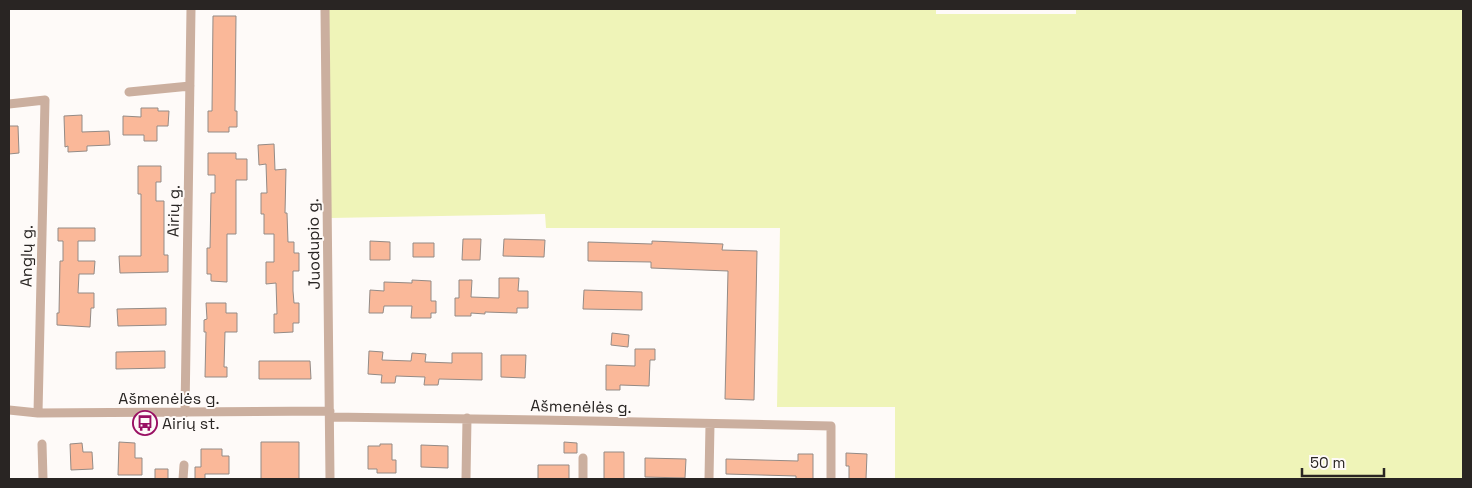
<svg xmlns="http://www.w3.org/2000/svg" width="1472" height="488" font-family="'Space Grotesk',sans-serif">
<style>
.green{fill:#eff4b8}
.building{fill:#fab899;stroke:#948b86}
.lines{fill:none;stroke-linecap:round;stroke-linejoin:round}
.minor{stroke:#cbaf9f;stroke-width:9}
.labels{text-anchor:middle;stroke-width:4;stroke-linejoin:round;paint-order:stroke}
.street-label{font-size:16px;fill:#292523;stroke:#fefaf8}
.poi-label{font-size:16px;fill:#292523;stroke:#fefaf8;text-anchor:start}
</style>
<rect width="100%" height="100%" fill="#fefaf8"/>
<path class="green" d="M329,9h607v5h140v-5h387v470h-568v-72h-118l3,-179h-234l-1,-14 -215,4z"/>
<path class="building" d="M213,16h23l-1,95h2v16h-8v5h-21v-21h4z
M141,108h17v3h11l-1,15h-11v15h-13v-6h-21v-19l18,1z
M82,115v17l27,-1 1,14 -23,1v5l-19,1v-6l-3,1 -1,-31z
M9,126h9l1,27 -10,1z
M274,144l1,26 11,-1 -1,44h2l1,29h6v11h5v18h-6v20l1,12h5v20h-6v9l-19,1v-19h3l-1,-31 -10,1v-22h8v-28h-10v-20h-3v-21h6l-1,-29 -7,1 -1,-20z
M208,153h28v6h11v21h-11v54h-9v48l-16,-1v-7h-4v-26h3l1,-55h4v-18h-7z
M138,166h23v16h-5v19h8v54h4v17l-48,1 -1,-17h22v-62h-3z
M58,228h37v13h-17v20h17l-1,13h-15l-1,19h16v15h-3l-1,19 -33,-2v-12h2l1,-52h3v-20h-5z
M463,239h18l-1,21h-18z
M504,239l41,1 -1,17 -41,-1z
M370,241l20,1v18h-20z
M652,241l71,3 -1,6 35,1 -3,149 -29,-1 3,-128 -77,-3v-6l-63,-1v-19l64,2z
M413,243h21v14h-21z
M499,278h20l-1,13h10v17h-11v5l-32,-1v2l-14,-1v3h-16v-18h4v-18h13l-1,17 28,1z
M412,280l19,1v20h5v12h-5v5h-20l1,-12h-28l-1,7h-14l1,-23 14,1v-9l28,1z
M584,290l58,2v18l-59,-1z
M206,303h20v10h11v19h-12l-1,35h3v10h-22l1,-45h-2v-12l3,-1z
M166,308v17l-48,1 -1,-17z
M612,333l17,2 -1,12 -17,-2z
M635,349h20v11h-5l-1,26 -29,-1v5h-14v-25l29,1z
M165,351v17l-49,1v-17z
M369,351l14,1 -1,8 29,1 1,-8 14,1 -1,8 27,1v-10h30v27l-43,-1 -1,6h-14l1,-8 -29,-1 -1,7h-14l1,-8 -14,-1z
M501,355h25l-1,23 -24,-1z
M259,361h51l1,18h-52z
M119,442l16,1v15h7v17h-24z
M261,442h38v37h-38z
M564,442l13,1v10h-13z
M82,443l1,9h9l1,17 -22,1 -1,-26z
M380,444h12v16h4v13h-19v-4h-9v-23h12z
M421,445l27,1v22l-27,-1z
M201,449h21v7h7v18h-24v5h-10v-12h6z
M604,452h20v27h-20z
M846,453l21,1 -1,25h-17v-13h-3z
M798,454h15v25h-17v-3l-70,-2v-15l72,2z
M645,458l41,1 -1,19 -40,-1z
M538,465h31v14h-31z
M155,469h13v10h-13z"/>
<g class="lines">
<path class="minor" d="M325,9l5,470
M129,92l61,-6
M9,104l36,-4 -7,313
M9,410l29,3 292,-2
M185,413l6,-404
M330,417l211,3 290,6v53
M42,444l1,35
M183,479l1,-14
M466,479l1,-61
M583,479v-21
M709,479l1,-55"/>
</g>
<defs>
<symbol id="bus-ring" viewBox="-11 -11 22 22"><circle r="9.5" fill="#fefaf8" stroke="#991063" stroke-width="1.5"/><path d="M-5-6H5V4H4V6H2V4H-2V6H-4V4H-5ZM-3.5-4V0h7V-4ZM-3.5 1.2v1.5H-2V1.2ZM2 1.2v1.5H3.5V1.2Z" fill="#991063"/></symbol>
</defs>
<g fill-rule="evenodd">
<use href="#bus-ring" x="131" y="409" width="28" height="28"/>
</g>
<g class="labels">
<g class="street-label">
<text transform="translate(173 211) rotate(-89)" y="6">Airių g.</text>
<text transform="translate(313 244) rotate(-91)" y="6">Juodupio g.</text>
<text transform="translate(26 256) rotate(-89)" y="6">Anglų g.</text>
<text x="169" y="404">Ašmenėlės g.</text>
<text transform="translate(581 406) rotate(1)" y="6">Ašmenėlės g.</text>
</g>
<g class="poi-label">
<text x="162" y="429">Airių st.</text>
</g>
</g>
<rect width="1472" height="488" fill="none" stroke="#292523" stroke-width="20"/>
<path d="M1302 468v8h82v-8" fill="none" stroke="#292523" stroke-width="2.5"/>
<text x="1310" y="468" font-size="15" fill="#292523" stroke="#fefaf8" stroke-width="4" paint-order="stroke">50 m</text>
</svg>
